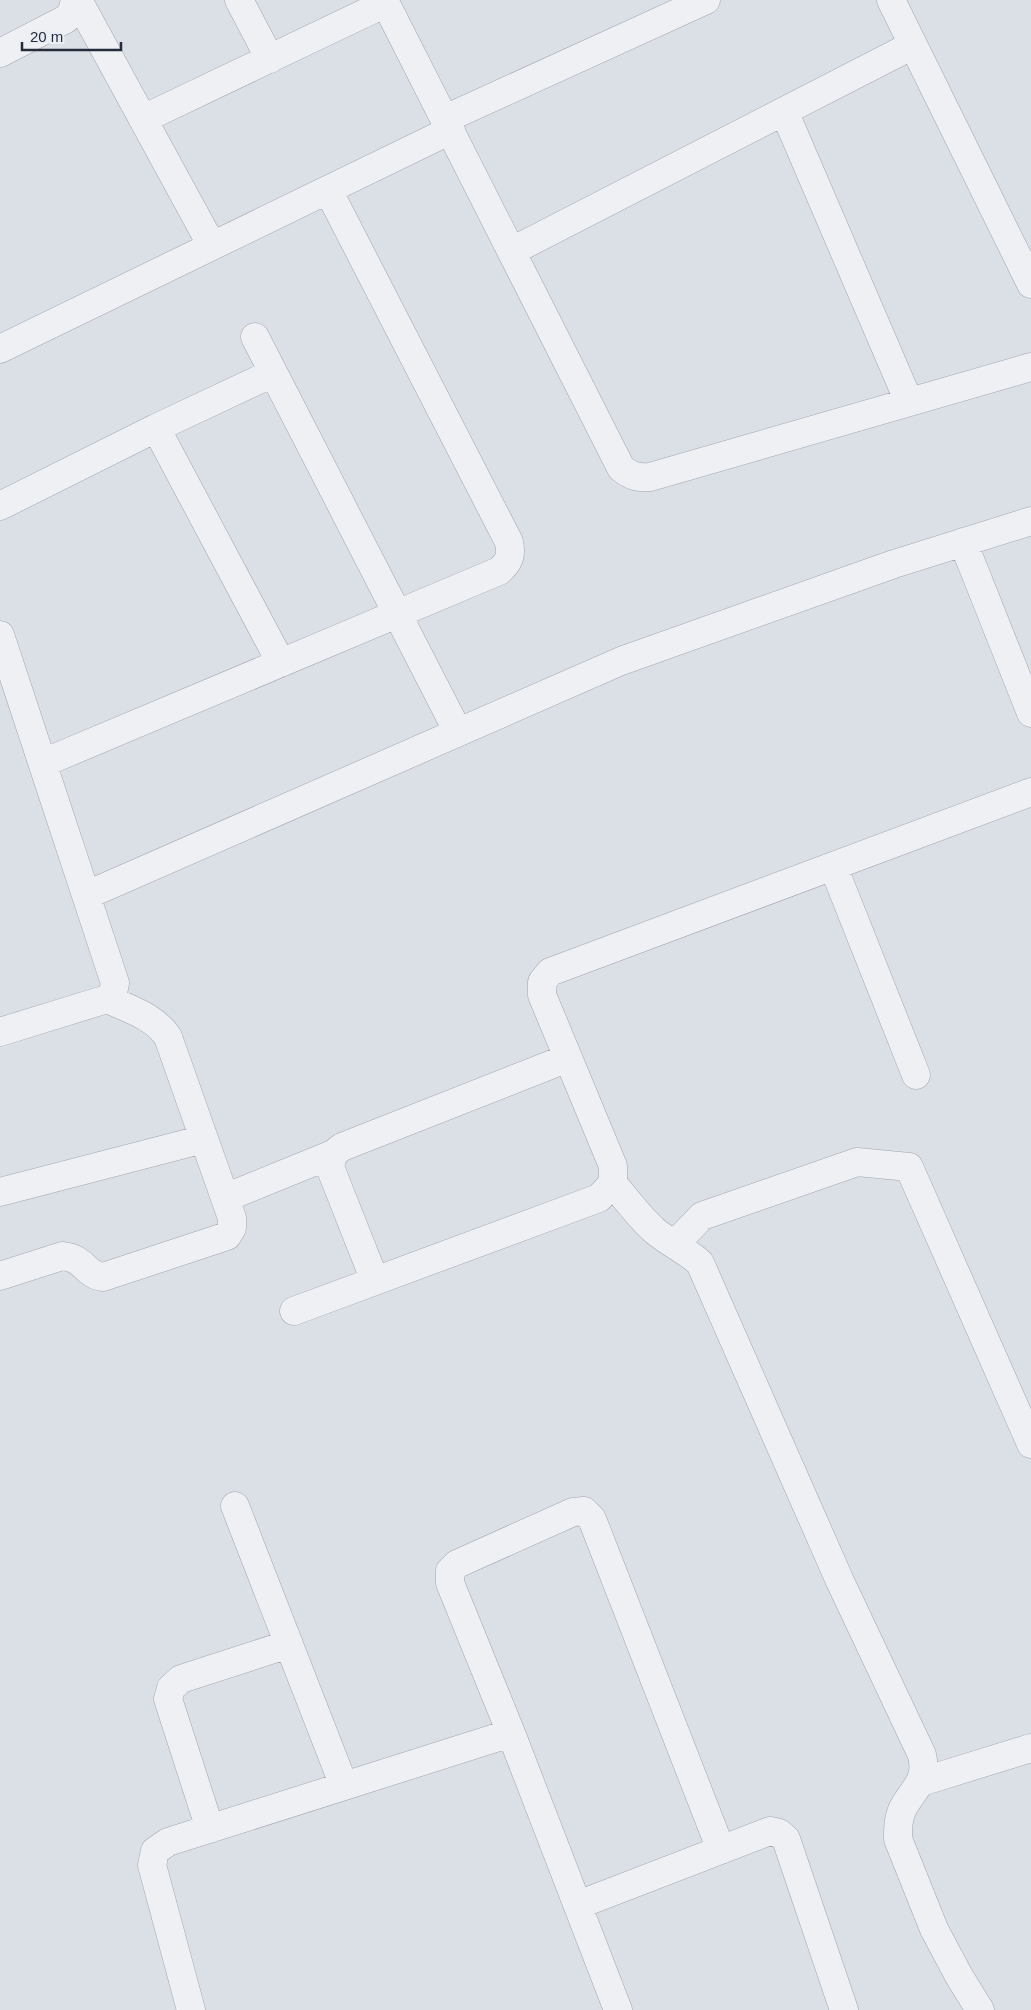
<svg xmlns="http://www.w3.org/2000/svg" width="1031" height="2010" font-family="Arial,sans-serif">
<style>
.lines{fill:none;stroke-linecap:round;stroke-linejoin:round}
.minor-casing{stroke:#a1a6b0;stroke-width:29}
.minor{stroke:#eef0f4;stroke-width:28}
</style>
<rect width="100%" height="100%" fill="#dbdfe6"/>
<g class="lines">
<defs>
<path id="minor" d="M78,0l134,246
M239,0l31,59
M384,0l237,468c10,8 16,10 29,9l381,-110
M891,0l140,284
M0,53l66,-34 6,-7 3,-12
M784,111l125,291
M143,119l243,-116
M445,119l261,-119
M512,251l401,-206
M255,337l203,395
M0,349l451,-219
M156,428l125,235
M0,506l156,-78 117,-55
M963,542l68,171
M0,635l115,348 -2,10 -6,6 -107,33
M43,763l456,-192c10,-9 13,-15 10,-29l-181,-352
M833,866l83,209
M87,895l534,-234 273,-97 137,-43
M613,1183c13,16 26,34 42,48 14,12 31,19 45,32l139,316 83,176c6,26 -8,33 -19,53 -5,10 -5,20 -5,31l36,90 25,47 21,34
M0,1192l204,-53
M225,1198l108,-44
M675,1244l27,-28 155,-54 52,5 122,277
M0,1276l62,-20c23,2 23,19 41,21l124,-41 5,-8v-10l-64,-181c-14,-21 -39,-28 -61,-38
M375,1281l-45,-114 3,-13 9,-7 226,-89
M294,1311l305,-113 14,-15v-17l-71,-171v-13l8,-10 481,-180
M235,1506l109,280
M921,1782l110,-34
M210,1829l-42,-130 3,-11 10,-9 108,-35
M578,1905l192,-74 9,2 7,6 58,171
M191,2010l-39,-145 3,-14 13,-9 343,-109
M618,2010l-107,-277 -61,-150v-12l7,-7 116,-52 11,-1 8,8 129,331"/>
</defs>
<use href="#minor" class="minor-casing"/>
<use href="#minor" class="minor"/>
</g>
<path d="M22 42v8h99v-8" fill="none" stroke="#252c3c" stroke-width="2.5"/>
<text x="30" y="42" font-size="15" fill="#252c3c" stroke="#eaeef4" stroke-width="4" paint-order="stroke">20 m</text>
</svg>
